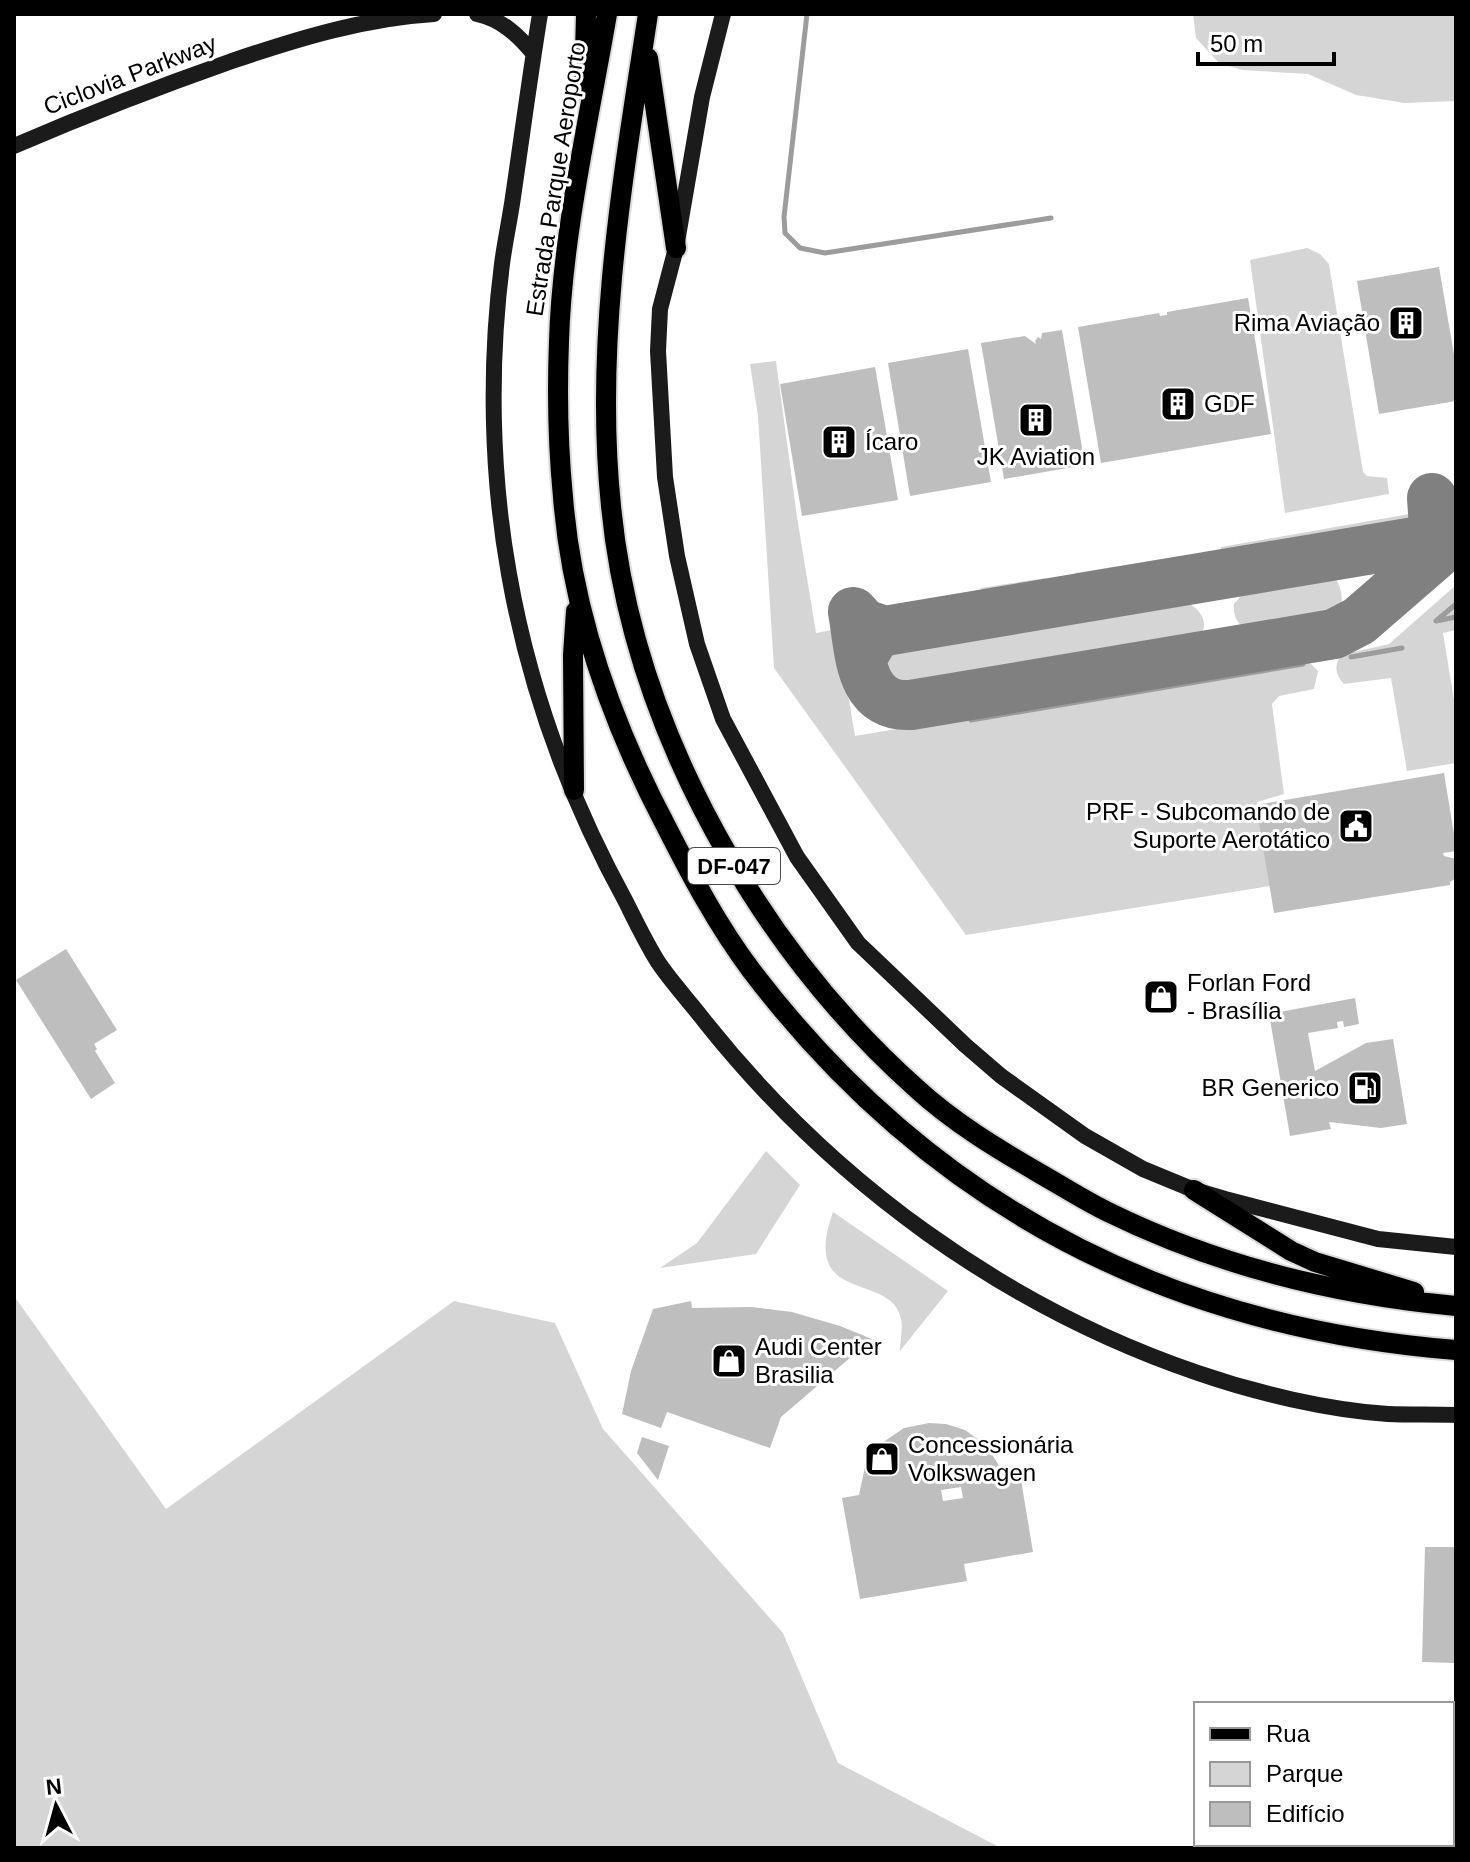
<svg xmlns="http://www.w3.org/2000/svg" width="1470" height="1862" font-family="Arial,sans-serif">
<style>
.green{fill:#d5d5d5}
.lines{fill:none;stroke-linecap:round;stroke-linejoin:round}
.stream{stroke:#9c9c9c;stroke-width:5}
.taxiway{stroke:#808080;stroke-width:50}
.building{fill:#bebebe;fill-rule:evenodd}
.primary-casing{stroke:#dbdbdb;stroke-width:24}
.secondary{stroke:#1b1b1b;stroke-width:16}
.primary{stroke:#000;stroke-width:20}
.labels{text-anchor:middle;stroke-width:6;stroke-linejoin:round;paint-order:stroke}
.shield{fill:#fff;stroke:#4c4c4c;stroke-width:2}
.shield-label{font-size:22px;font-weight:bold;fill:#000}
.street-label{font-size:24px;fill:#000;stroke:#fff}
.poi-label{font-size:24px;fill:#000;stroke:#fff;text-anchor:start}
</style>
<rect width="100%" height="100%" fill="#fff"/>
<path class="green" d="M1193,14h263v87l-52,2 -48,-8 -48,-21 -66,-4 -23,-7 -23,-25z
M1307,248l13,6 9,10 34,208 4,4 20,2 2,16 -104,19 -35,-253z
M776,361l21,156 19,116 21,-4 18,107 452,-76 11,11 -4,18 -35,7 -7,8 12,90 -27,8 13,84 -304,49 -192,-267 -16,-252 -8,-52z
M1415,513l2,6 -15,11 -162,30 -16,1 -5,-6 2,-8z
M1182,556l1,8 -5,7c-22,6 -90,24 -103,2z
M1315,573l20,4c9,16 10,29 -3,44 -26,9 -102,29 -98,-17l17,-20z
M1046,578c-17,20 -45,33 -66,10z
M1456,585v45l-13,3 13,79v51l-49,8 -16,-93 -47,6c-9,-10 -10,-18 -3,-29l48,-11z
M1177,598c24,8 40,28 13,48 -7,4 -17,7 -25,10l-258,36c-17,-8 -19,-15 -20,-34l7,-9 14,-5z
M766,1151l34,34 -44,69 -96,14 37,-25z
M833,1212l115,79 -48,60c0,-10 3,-22 1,-32 -9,-48 -102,-12 -68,-107z
M14,1296l152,213 288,-208 101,22 48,106 180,204 55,130 163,85h-987z"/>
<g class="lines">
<path class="stream" d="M807,14l-23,203 1,16 15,15 25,5 226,-35
M1456,604l-20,17 20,-4
M1351,657l51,-9
M971,720l332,-56"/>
<path class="taxiway" d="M1426,540l8,-13 -2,-29
M885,631l-21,-7 -11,-12c7,38 5,96 58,93l423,-71 25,-13 97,-84
M863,656l11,-19 11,-6 571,-96"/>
</g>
<path class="building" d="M1439,267l17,99v35l-77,13 -22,-133z
M1248,298l23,136 -170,29 -23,-136 81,-14 1,3 7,-1v-3z
M1062,330l23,135 -81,14 -23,-136 44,-7 11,8 -1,-3 3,-4 3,2 1,-6z
M968,349l23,133 -81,14 -22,-133z
M875,367l23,133 -96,16 -22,-132z
M1444,773l12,73v5l-13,2 1,3 12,3v19l-6,4v3l-176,28 -18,-108z
M66,949l51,81 -23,14 3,5 -2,2 20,32 -24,16 -75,-119z
M1355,998l4,26 -15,3 -1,-6 -6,1 1,6 -30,5 7,38 51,-28 27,-4 14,85 -26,4 -52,-6 2,7 -41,7 -21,-122z
M691,1301l1,7 59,-1 41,5 48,14 32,13 -91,78 -11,31 -103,-36 -6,16 -39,-14 9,-43 22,-62z
M929,1423l17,1 19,6 21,15 16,25 17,-2 14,84 -69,12 3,17 -107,18 -18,-101 17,-3 6,-28 17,-24 22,-15zM961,1487l2,11 -20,3 -2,-11z
M642,1437l27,9 -11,34 -21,-27z
M1425,1547h31v116l-34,-1z"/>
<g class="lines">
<defs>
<path id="primary" d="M607,14c-18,105 -45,222 -48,327 -2,52 -1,105 4,156 9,116 50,229 104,331 25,49 51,98 84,142 177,233 415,357 705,380
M648,14c-25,163 -54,327 -37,492 12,124 55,242 117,349 50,87 113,166 188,233 37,34 80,60 123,85 23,13 46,28 69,39 108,53 229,83 348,94
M648,58l28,190
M584,90l2,-76
M574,790l-1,-135 3,-44
M1194,1190l97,61 24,11 99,30"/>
</defs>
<use href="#primary" class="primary-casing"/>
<path class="secondary" d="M477,14c24,5 41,21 56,39
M540,14c-10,61 -18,122 -27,183 -3,22 -8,44 -11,67 -13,101 -11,210 7,310 20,114 61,226 117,328 10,20 20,41 32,60 14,21 33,41 48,61 127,159 298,284 492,350 58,20 129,37 190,41 23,1 45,0 68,1
M723,14l-21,83 -26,151 -16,61 -2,42 7,126 12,79 20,88 26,75 74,138 61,86 21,20 86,82 36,31 84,60 58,33 51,21 31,9 153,40 78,8
M14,146c72,-31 144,-59 218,-85 65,-22 133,-43 202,-47"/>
<use href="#primary" class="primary"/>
</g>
<defs>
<symbol id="building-square" viewBox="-11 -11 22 22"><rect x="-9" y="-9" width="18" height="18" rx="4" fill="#000" stroke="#fff"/><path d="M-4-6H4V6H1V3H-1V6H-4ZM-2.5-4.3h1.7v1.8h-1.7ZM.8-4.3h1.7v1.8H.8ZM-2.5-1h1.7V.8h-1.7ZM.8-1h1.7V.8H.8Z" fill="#fff"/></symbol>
<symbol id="civic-square" viewBox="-11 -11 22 22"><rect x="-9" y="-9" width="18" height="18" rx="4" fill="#000" stroke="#fff"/><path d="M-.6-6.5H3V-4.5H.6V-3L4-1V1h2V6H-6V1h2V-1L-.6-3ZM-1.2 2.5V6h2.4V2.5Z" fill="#fff"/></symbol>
<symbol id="shop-square" viewBox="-11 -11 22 22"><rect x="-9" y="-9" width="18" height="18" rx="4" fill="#000" stroke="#fff"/><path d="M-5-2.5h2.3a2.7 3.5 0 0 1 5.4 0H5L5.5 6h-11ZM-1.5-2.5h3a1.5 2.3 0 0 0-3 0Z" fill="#fff"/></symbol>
<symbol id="fuel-square" viewBox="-11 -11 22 22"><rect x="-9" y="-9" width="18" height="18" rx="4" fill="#000" stroke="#fff"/><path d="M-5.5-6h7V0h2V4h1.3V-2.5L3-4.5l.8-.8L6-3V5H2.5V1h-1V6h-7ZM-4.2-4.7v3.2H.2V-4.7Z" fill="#fff"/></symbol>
</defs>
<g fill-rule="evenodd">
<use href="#building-square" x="1386" y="303" width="40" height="40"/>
<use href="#building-square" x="1158" y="384" width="40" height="40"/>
<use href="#building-square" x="1016" y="400" width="40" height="40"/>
<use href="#building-square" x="819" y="422" width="40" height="40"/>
<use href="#civic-square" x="1336" y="806" width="40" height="40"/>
<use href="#shop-square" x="1141" y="977" width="40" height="40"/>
<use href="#fuel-square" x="1345" y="1068" width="40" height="40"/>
<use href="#shop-square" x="709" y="1341" width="40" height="40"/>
<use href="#shop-square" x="862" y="1439" width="40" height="40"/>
</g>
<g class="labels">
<rect class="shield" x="688" y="848" width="92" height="36" rx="6"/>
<g class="shield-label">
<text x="734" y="874">DF-047</text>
</g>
<g class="street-label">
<text transform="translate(130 75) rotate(-21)" y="8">Ciclovia Parkway</text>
<text transform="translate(556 179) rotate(-81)" y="8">Estrada Parque Aeroporto</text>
</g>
<g class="poi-label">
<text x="1380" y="331" text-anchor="end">Rima Aviação</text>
<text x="1204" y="412">GDF</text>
<text x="865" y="450">Ícaro</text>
<text x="1036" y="465" text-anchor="middle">JK Aviation</text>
<text x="1330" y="820" text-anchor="end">PRF - Subcomando de<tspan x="1330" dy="28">Suporte Aerotático</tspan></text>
<text x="1187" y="991">Forlan Ford<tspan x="1187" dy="28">- Brasília</tspan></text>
<text x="1339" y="1096" text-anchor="end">BR Generico</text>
<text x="755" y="1355">Audi Center<tspan x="755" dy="28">Brasilia</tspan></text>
<text x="908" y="1453">Concessionária<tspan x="908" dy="28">Volkswagen</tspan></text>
</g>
</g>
<rect width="1470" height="1862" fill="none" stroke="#000000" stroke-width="32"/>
<rect x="1194" y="1702" width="260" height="144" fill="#ffffff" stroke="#999999" stroke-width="2"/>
<rect x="1210" y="1728" width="40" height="12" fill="#000000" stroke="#999999" stroke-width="2"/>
<text x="1266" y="1742" font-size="24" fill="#000000">Rua</text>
<rect x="1210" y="1762" width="40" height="24" fill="#d5d5d5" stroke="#999999" stroke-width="2"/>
<text x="1266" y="1782" font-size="24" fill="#000000">Parque</text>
<rect x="1210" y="1802" width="40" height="24" fill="#bebebe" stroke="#999999" stroke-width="2"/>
<text x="1266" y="1822" font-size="24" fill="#000000">Edifício</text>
<g transform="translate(56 1806) rotate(354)" stroke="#ffffff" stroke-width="6" paint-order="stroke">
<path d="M0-6L14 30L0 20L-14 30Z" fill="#000000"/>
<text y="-12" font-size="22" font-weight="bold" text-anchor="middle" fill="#000000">N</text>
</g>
<path d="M1198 52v12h136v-12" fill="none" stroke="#000000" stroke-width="4"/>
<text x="1210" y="52" font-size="24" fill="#000000" stroke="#ffffff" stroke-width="6" paint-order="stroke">50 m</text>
</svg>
